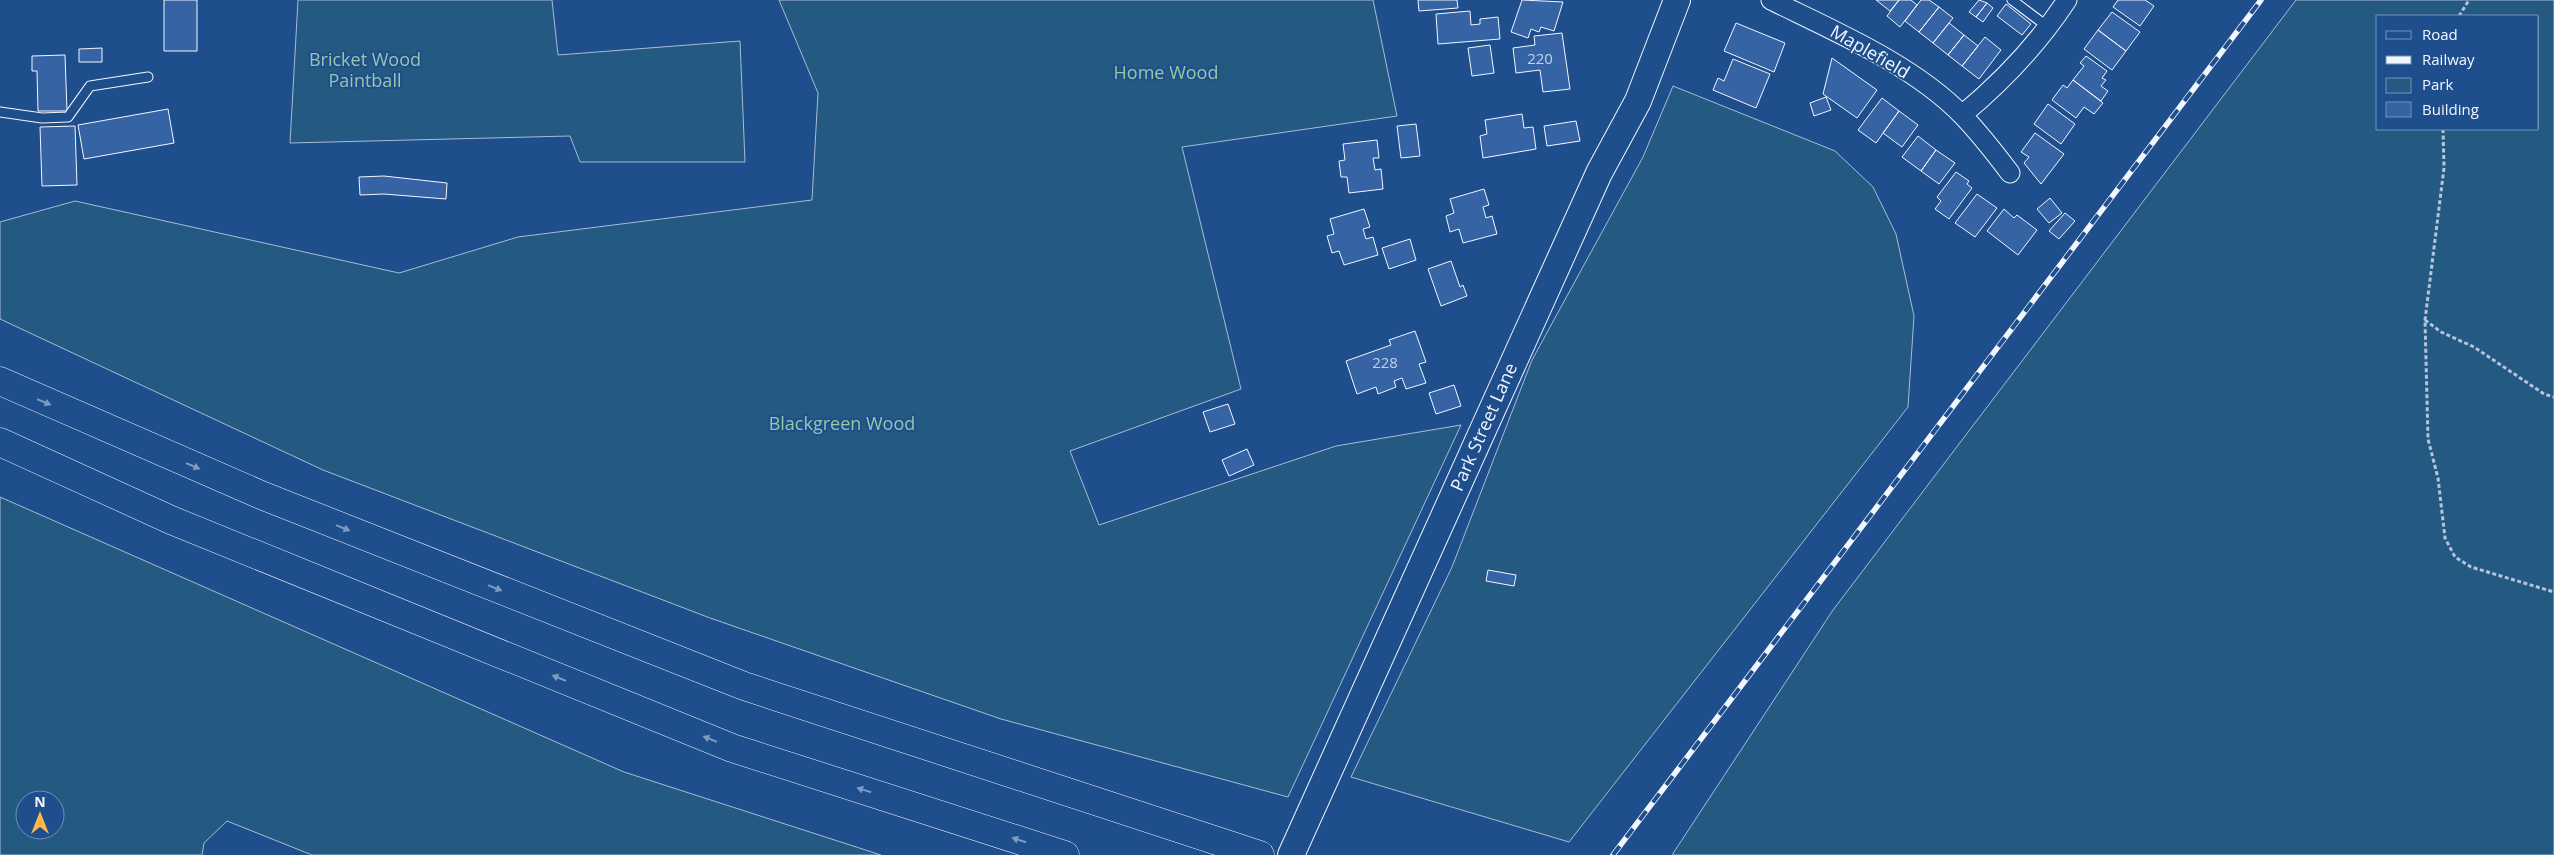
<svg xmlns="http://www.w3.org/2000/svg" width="2554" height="855" font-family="'Open Sans',sans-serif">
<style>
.green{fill:#245a82;stroke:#a8bbd7;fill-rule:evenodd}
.building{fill:#3563a3;stroke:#f2f6ff}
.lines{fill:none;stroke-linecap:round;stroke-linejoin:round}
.lane-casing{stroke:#f2f6ff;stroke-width:11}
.street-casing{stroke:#f2f6ff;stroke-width:21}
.secondary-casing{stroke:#f2f6ff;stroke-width:28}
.highway-casing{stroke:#f2f6ff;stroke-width:29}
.path{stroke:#b3c4dc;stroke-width:3;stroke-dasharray:4 2.5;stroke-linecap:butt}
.lane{stroke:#1f4e8c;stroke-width:9}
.street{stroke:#1f4e8c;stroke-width:19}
.secondary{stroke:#1f4e8c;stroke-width:26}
.highway{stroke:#1f4e8c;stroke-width:28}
.rail-casing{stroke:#f2f6ff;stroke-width:5.5}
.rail{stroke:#1f4e8c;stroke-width:4;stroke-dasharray:11;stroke-linecap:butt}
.oneway{fill:#7e9ac0}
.labels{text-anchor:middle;stroke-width:4;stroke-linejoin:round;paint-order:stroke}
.number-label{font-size:15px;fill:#c3d1e8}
.street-label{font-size:18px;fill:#f2f6ff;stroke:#1f4e8c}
.park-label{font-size:18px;fill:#97c8a6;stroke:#1f4e8c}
</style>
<rect width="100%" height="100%" fill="#1f4e8c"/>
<path class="green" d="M298,0h254l6,55 182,-14 5,121h-165l-10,-26 -280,7z
M779,0h594l24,116 -215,31 59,242 -171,62 29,74 237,-79 125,-21 -173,372 -287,-78 -291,-101 -387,-148 -323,-151v-97l75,-21 324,72 119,-36 294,-37 6,-107z
M2296,0h258v855h-882l161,-245zM2378,16h160v113h-160z
M1673,86l162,65 38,36 23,47 18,82 -6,91 -339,435 -218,-65 101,-210 80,-207 111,-203z
M0,497l624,275 257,83h-569l-85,-34 -23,22 -2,12h-202zM25,800h30v30h-30z"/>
<path class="building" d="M164,0h33v51h-33z
M1418,0h39l1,8 -39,3z
M1522,0l41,2 -9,29 -13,-4 -2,5 -8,-3 -3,9 -17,-6z
M1876,0h23l-9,11z
M1899,0h12l6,5 -17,22 -13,-11z
M1921,0h8l10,7 -20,25 -14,-11z
M1979,0l8,3 -11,14 -7,-5z
M2118,0h27l9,6 -14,20 -27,-19z
M1987,3l6,5 -10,14 -7,-5z
M2006,4l25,20 -9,11 -25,-19z
M1939,7l14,11 -20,25 -14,-11z
M1470,11l1,14 9,-1v-5l18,-2 2,22 -62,5 -2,-30z
M2112,12l28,20 -14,19 -28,-21z
M1736,23l49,20 -11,29 -50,-21z
M1949,23l15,12 -16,20 -15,-12z
M2098,30l28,21 -14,19 -28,-21z
M1562,33l8,56 -27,3 -3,-22 -24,3 -3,-25 22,-3 -1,-9z
M1964,35l14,11 -16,20 -14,-11z
M1985,37l16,13 -22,29 -17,-13z
M1490,45l4,28 -22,3 -4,-28z
M102,48v14h-23v-13z
M65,55l2,56h-29l-1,-40h-5v-15z
M2086,56l21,15 -5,7 4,2 -5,6 7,5 -7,10 -28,-21 11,-14 -4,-3z
M1832,58l45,32 -20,28 -34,-24z
M1733,59l37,15 -14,34 -43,-18 5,-12 6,3z
M2073,80l30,23 -9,11 -10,-7 -8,11 -24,-18 11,-15 4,3z
M1826,97l5,13 -17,6 -4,-13z
M1882,98l17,13 -23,32 -18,-13z
M2048,104l27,20 -14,20 -27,-20z
M168,109l6,34 -90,16 -6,-34z
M1899,111l19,14 -16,22 -19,-14z
M1522,114l2,14 9,-1 3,22 -53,9 -3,-22 7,-2 -2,-14z
M1576,121l4,20 -33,5 -3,-20z
M1416,124l4,32 -19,2 -4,-32z
M75,126l2,59 -35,1 -2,-59z
M2035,133l29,21 -23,30 -17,-21 5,-6 -8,-5z
M1918,136l18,14 -15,21 -19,-14z
M1377,140l2,18h-6l2,12 6,-1 2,20 -34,4 -2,-16h-6l-2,-16 6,-1 -2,-16z
M1936,150l19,13 -16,21 -18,-13z
M1956,172l13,9 -2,3 5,4 -23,31 -14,-10 6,-8 -4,-4z
M384,176l63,7 -1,16 -62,-5 -24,1 -1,-18z
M1484,189l5,16 -6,2 3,11 6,-2 5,18 -34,9 -4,-14 -9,3 -4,-16 8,-3 -4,-14z
M1977,194l20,14 -22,29 -20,-14z
M2050,198l12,15 -13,10 -12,-14z
M1364,209l6,18 -7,2 3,10 7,-2 5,18 -34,10 -5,-14 -7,2 -5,-17 7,-2 -4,-15z
M2004,209l10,9 3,-3 20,15 -19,25 -31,-24z
M2065,213l10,8 -16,18 -10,-8z
M1410,239l6,21 -27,9 -7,-21z
M1451,261l9,26 3,-2 4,11 -26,10 -13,-37z
M1415,331l11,31 -7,2 7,19 -20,6 -4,-11 -8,3 2,6 -18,7 -2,-7 -19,7 -11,-33 45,-16 -2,-5z
M1454,385l7,21 -25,8 -7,-21z
M1228,404l7,20 -25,8 -7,-20z
M1247,449l7,16 -25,11 -7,-16z
M1488,570l28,5 -2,11 -28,-5z"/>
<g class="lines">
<defs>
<path id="lane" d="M2012,0l36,27
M0,112l42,6 26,-1 22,-31 58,-9"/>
<path id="street" d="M1771,0c63,31 143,65 192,116 17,18 32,37 47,57
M1962,115c41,-34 76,-71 105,-115"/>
<path id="secondary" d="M1291,855l308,-682 39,-72 39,-101"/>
<path id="highway" d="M0,381l261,114 483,191 516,169
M0,442l171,78 561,228 333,107"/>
</defs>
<use href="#lane" class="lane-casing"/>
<use href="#street" class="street-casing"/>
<use href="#secondary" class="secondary-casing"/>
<use href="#highway" class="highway-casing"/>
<path class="path" d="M2459,16l10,-16
M2443,129l1,39 -19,152 3,119 10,39 7,60 10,19 16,10 83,25
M2425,320l16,12 33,15 70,47 10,3"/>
<use href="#lane" class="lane"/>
<use href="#street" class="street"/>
<use href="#secondary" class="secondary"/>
<use href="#highway" class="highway"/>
<defs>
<path id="rail" d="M1613,855l648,-855"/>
</defs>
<use href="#rail" class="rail-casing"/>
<use href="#rail" class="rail"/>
</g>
<defs><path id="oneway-solid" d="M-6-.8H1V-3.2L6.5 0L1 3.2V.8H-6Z" transform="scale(1.25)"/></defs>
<g class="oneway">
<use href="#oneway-solid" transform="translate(44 402) rotate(23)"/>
<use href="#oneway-solid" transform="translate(193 466) rotate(23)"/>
<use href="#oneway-solid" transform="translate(343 528) rotate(22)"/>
<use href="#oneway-solid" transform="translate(495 588) rotate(22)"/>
<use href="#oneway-solid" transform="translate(559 678) rotate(-158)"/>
<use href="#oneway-solid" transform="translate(710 739) rotate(-158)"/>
<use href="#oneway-solid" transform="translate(864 790) rotate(-162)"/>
<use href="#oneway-solid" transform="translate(1019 840) rotate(-162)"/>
</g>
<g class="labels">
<g class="number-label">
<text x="1540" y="64">220</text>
<text x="1385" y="368">228</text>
</g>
<g class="street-label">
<text transform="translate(1870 52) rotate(30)" y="6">Maplefield</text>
<text transform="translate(1484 427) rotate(-66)" y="6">Park Street Lane</text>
</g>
<g class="park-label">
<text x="365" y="66">Bricket Wood<tspan x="365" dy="21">Paintball</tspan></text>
<text x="1166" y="79">Home Wood</text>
<text x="842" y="430">Blackgreen Wood</text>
</g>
</g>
<rect x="2376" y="15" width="162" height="115" fill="#1f4e8c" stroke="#7391ba"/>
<rect x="2386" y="31" width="25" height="8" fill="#1f4e8c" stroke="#7391ba"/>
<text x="2422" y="40" font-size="15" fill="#f2f6ff">Road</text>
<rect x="2386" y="56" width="25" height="8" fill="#f2f6ff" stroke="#7391ba"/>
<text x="2422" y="65" font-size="15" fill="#f2f6ff">Railway</text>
<rect x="2386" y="78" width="25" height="15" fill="#245a82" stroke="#7391ba"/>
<text x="2422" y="90" font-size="15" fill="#f2f6ff">Park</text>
<rect x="2386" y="102" width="25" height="15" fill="#3563a3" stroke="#7391ba"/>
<text x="2422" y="115" font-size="15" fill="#f2f6ff">Building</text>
<g transform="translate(40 815)"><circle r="24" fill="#1f4e8c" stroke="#7391ba"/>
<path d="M0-4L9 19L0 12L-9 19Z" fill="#ffb74d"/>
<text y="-8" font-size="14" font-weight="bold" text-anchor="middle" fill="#f2f6ff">N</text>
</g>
</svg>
